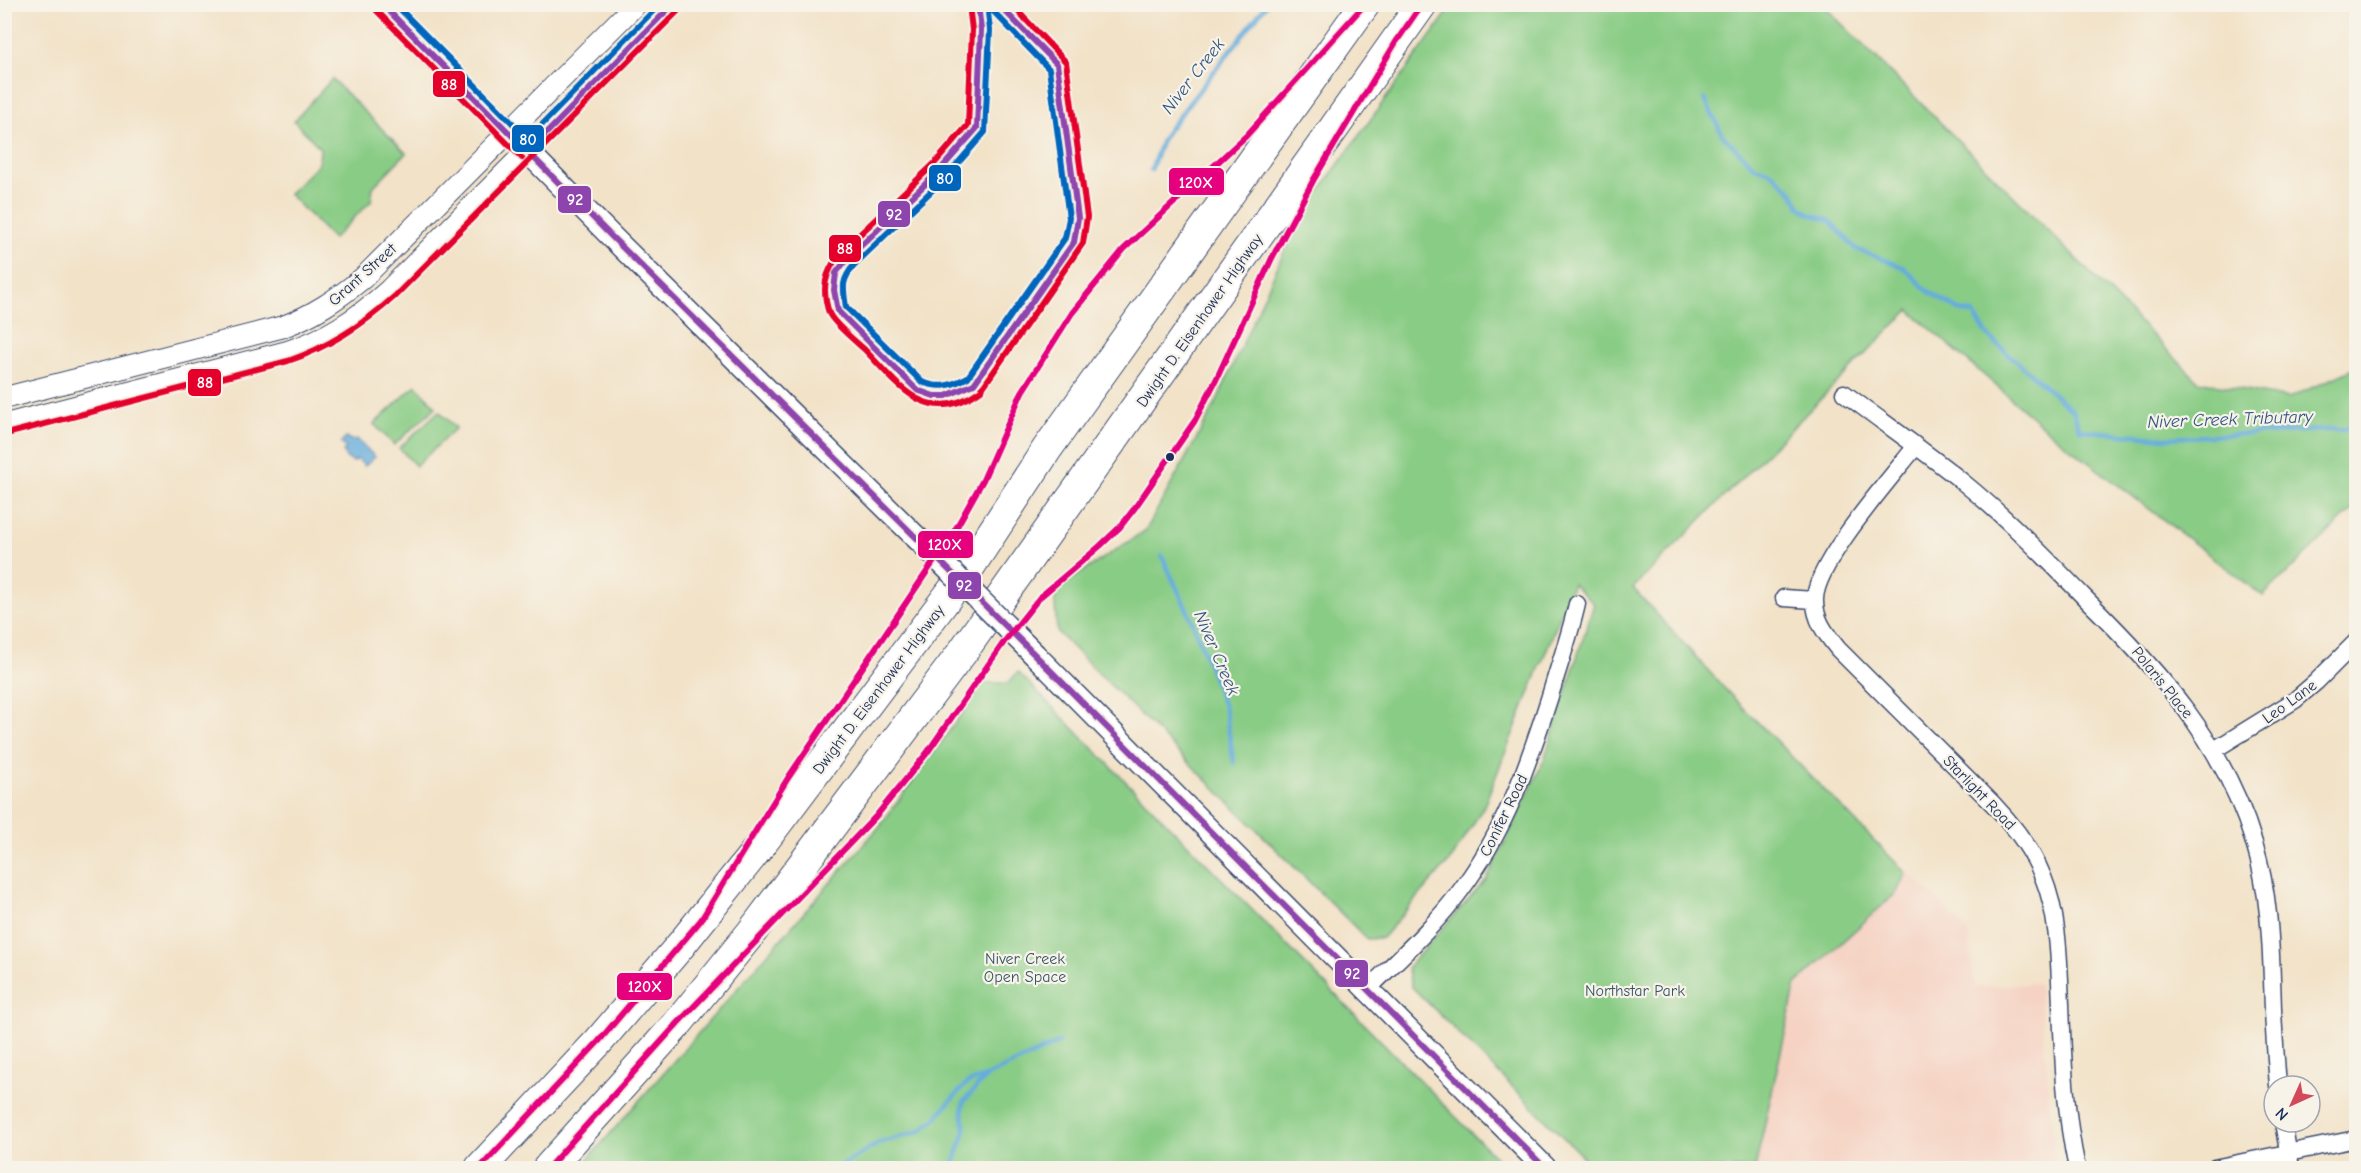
<svg xmlns="http://www.w3.org/2000/svg" width="2361" height="1173" font-family="'Comic Neue',sans-serif">
<style>
.built{fill:#f5d2c2}
.green{fill:#89cc85;stroke:#527e72;stroke-width:1.5}
.water{fill:#64acdc;stroke:#406e9d;stroke-width:1.5}
.lines{fill:none;stroke-linecap:round;stroke-linejoin:round}
.stream{stroke:#64acdc;stroke-width:4.5}
.minor-casing{stroke:#3b4a6e;stroke-width:19}
.tertiary-casing{stroke:#3b4a6e;stroke-width:23}
.secondary-casing{stroke:#3b4a6e;stroke-width:25}
.motorway-casing{stroke:#3b4a6e;stroke-width:32}
.minor{stroke:#fff;stroke-width:16}
.tertiary{stroke:#fff;stroke-width:21}
.secondary{stroke:#fff;stroke-width:22}
.motorway{stroke:#fff;stroke-width:30}
.secondary-bridge-casing{stroke:#3b4a6e;stroke-width:25;stroke-linecap:butt}
.secondary-bridge{stroke:#fff;stroke-width:22}
.bus-1-casing{stroke:#f7f3e8;stroke-width:10}
.bus-2-casing{stroke:#f7f3e8;stroke-width:10}
.bus-3-casing{stroke:#f7f3e8;stroke-width:10}
.bus-4-casing{stroke:#f7f3e8;stroke-width:10}
.bus-1{stroke:#8e44ad;stroke-width:6}
.bus-2{stroke:#e5007d;stroke-width:6}
.bus-3{stroke:#e4002b;stroke-width:6}
.bus-4{stroke:#0065bd;stroke-width:6}
.bus-dot{fill:#1b2f5e;stroke:#f7f3e8;stroke-width:2}
.labels{text-anchor:middle;stroke-width:4.5;stroke-linejoin:round;paint-order:stroke}
.street-label{font-size:16px;fill:#1b2f5e;stroke:#f7f3e8}
.park-label{font-size:16px;fill:#365668;stroke:#f7f3e8}
.water-label{font-size:18px;font-style:italic;fill:#315484;stroke:#f7f3e8}
.line-badge{stroke:#f7f3e8;stroke-width:2}
.badge-label{font-size:16px;text-anchor:middle;font-weight:bold;fill:#fff}
</style>
<rect width="100%" height="100%" fill="#f7f3e8"/>
<filter id="ink" filterUnits="userSpaceOnUse"><feTurbulence type="fractalNoise" baseFrequency=".0167" numOctaves="2"/><feDisplacementMap in="SourceGraphic" scale="12" xChannelSelector="R" yChannelSelector="G"/><feConvolveMatrix kernelMatrix="1 2 1 2 8 2 1 2 1" color-interpolation-filters="sRGB"/></filter>
<filter id="wash" filterUnits="userSpaceOnUse"><feTurbulence type="fractalNoise" baseFrequency=".008" numOctaves="4" result="noise"/><feDisplacementMap in="SourceGraphic" scale="24" xChannelSelector="R" yChannelSelector="G"/><feGaussianBlur stdDeviation="1.35" result="paint"/><feColorMatrix in="noise" values="0 0 0 0 0 0 0 0 0 0 0 0 0 0 0 0 0 1.4 0 .05"/><feComposite in="paint" operator="in"/></filter>
<g filter="url(#wash)">
<rect width="100%" height="100%" fill="#f2e2c7"/>
<path class="built" d="M1906,873l6,2 56,56 7,56 64,-4 16,185h-300l41,-184 101,-92z"/>
<path class="green" d="M1453,5h370l375,376 91,17 67,-30v138l-93,90 -209,-160 -145,-126 -276,278 93,102 180,183 -9,19 -101,92 -41,184h-161l-182,-181 -5,-19 80,-89 57,-119 50,-156 -21,-20 -89,222 -31,51 -71,81 -15,1 -310,-307 -3,-41 92,-61 68,-123 85,-188z
M332,79l74,74 -33,34 -2,14 -38,38 -44,-45 30,-31 1,-15 -26,-27z
M416,385l20,22 -42,38 -20,-21z
M439,411l17,17 -40,38 -17,-18z
M1018,672l488,496h-926l300,-342 104,-143h24z"/>
<path class="water" d="M346,438l9,3 2,-2 18,18 -10,9 -8,-7 -3,3 -8,-4 -3,-6 3,-4 -5,-5z"/>
<g class="lines">
<path class="stream" d="M1704,98l19,38 32,31 16,5 21,20 8,15 9,7 20,6 27,29 47,18 25,24 31,19 15,4 14,22 85,75 7,19 87,8 176,-9 13,-4
M1151,170l11,-30 7,-11 98,-125
M1162,556l31,67 32,86 9,54
M838,1168l41,-25 41,-12 17,-13 4,-7 26,-28 20,-7 73,-34
M947,1168l8,-7 10,-31 -3,-21 2,-8 22,-24"/>
</g>
</g>
<g filter="url(#ink)">
<g class="lines">
<defs>
<path id="minor" d="M1844,393c40,30 82,59 120,90 44,36 83,76 122,116 73,72 138,143 168,244 17,54 17,110 19,166 1,26 3,51 5,77
M1916,446c-25,32 -100,116 -101,153 -1,20 11,35 23,50l156,156c21,22 38,44 49,72 16,39 16,85 18,127 2,56 4,110 16,164
M1784,598l30,2
M2214,750l81,-50 21,-18 40,-40
M1367,990c32,-32 67,-63 94,-100 44,-59 67,-125 89,-194 9,-31 20,-61 27,-92
M2283,1122l8,46
M2214,1168l142,-29"/>
<path id="tertiary" d="M4,398l278,-71c32,-12 55,-28 81,-49l273,-274
M4,425l282,-73c40,-12 72,-34 103,-62l284,-286"/>
<path id="secondary" d="M382,4l231,234 303,299
M1035,655l510,513"/>
<path id="motorway" d="M480,1168l119,-127 81,-95 80,-100 207,-275 80,-122 318,-445
M548,1168l130,-145 73,-90 210,-279 461,-650"/>
</defs>
<use href="#minor" class="minor-casing"/>
<use href="#tertiary" class="tertiary-casing"/>
<use href="#secondary" class="secondary-casing"/>
<use href="#motorway" class="motorway-casing"/>
<use href="#minor" class="minor"/>
<use href="#tertiary" class="tertiary"/>
<use href="#secondary" class="secondary"/>
<use href="#motorway" class="motorway"/>
<defs>
<path id="secondary-bridge" d="M916,537l119,118"/>
</defs>
<use href="#secondary-bridge" class="secondary-bridge-casing"/>
<use href="#secondary-bridge" class="secondary-bridge"/>
<defs>
<path id="bus-1" d="M382,4l231,234 422,417 510,513
M978,4l3,26 -4,98 -37,42 -93,89 -11,14 -2,17 4,21 79,79 17,6h12l28,-12 100,-142 4,-24 -21,-154 -59,-60
M528,152l145,-148"/>
<path id="bus-2" d="M480,1168l119,-127 102,-121 87,-142 167,-248 28,-50 39,-88 50,-79 52,-64 122,-113 119,-132
M548,1168l130,-145 199,-208 50,-62 77,-111 36,-45 60,-51 20,-19 14,-18 60,-87 22,-42 56,-122 42,-79 82,-137 26,-38"/>
<path id="bus-3" d="M969,5l3,25 -4,95 -34,39 -94,89c-15,20 -19,35 -11,60 4,10 26,28 35,36 35,36 63,80 117,41l102,-147 4,-26 -21,-155 -55,-58
M376,10l146,148
M6,434l282,-73c41,-14 75,-36 107,-65l284,-286"/>
<path id="bus-4" d="M395,4l133,135 132,-135
M987,4l3,26 -5,102 -39,45 -92,88c-13,16 -11,22 -8,42l76,75c18,7 29,4 46,-5l97,-139 4,-20 -20,-149 -57,-59"/>
</defs>
<use href="#bus-1" class="bus-1-casing"/>
<use href="#bus-2" class="bus-2-casing"/>
<use href="#bus-3" class="bus-3-casing"/>
<use href="#bus-4" class="bus-4-casing"/>
<use href="#bus-1" class="bus-1"/>
<use href="#bus-2" class="bus-2"/>
<use href="#bus-3" class="bus-3"/>
<use href="#bus-4" class="bus-4"/>
</g>
</g>
<circle class="bus-dot" cx="1170" cy="457" r="5"/>
<g class="labels">
<g class="street-label">
<text transform="translate(362 274) rotate(-42)" y="6">Grant Street</text>
<text transform="translate(1199 320) rotate(-55)" y="6">Dwight D. Eisenhower Highway</text>
<text transform="translate(2163 682) rotate(51)" y="6">Polaris Place</text>
<text transform="translate(878 689) rotate(-53)" y="6">Dwight D. Eisenhower Highway</text>
<text transform="translate(2289 701) rotate(-36)" y="6">Leo Lane</text>
<text transform="translate(1980 792) rotate(46)" y="6">Starlight Road</text>
<text transform="translate(1503 815) rotate(-64)" y="6">Conifer Road</text>
</g>
<g class="park-label">
<text x="1025" y="964">Niver Creek<tspan x="1025" dy="18">Open Space</tspan></text>
<text x="1635" y="996">Northstar Park</text>
</g>
<g class="water-label">
<text transform="translate(1193 76) rotate(-52)" y="6">Niver Creek</text>
<text transform="translate(2230 419) rotate(-2)" y="6">Niver Creek Tributary</text>
<text transform="translate(1217 653) rotate(67)" y="6">Niver Creek</text>
</g>
</g>
<g class="line-badge">
<rect x="432" y="70" width="34" height="28" rx="6" fill="#e4002b"/>
<rect x="511" y="124" width="34" height="29" rx="6" fill="#0065bd"/>
<rect x="928" y="164" width="34" height="28" rx="6" fill="#0065bd"/>
<rect x="1168" y="167" width="57" height="29" rx="6" fill="#e5007d"/>
<rect x="557" y="185" width="35" height="29" rx="6" fill="#8e44ad"/>
<rect x="877" y="200" width="34" height="28" rx="6" fill="#8e44ad"/>
<rect x="828" y="234" width="34" height="29" rx="6" fill="#e4002b"/>
<rect x="187" y="368" width="35" height="29" rx="6" fill="#e4002b"/>
<rect x="917" y="530" width="57" height="29" rx="6" fill="#e5007d"/>
<rect x="947" y="571" width="35" height="29" rx="6" fill="#8e44ad"/>
<rect x="1334" y="959" width="35" height="29" rx="6" fill="#8e44ad"/>
<rect x="616" y="972" width="57" height="29" rx="6" fill="#e5007d"/>
</g>
<g class="badge-label">
<text x="449" y="90">88</text>
<text x="528" y="145">80</text>
<text x="945" y="184">80</text>
<text x="1196" y="188">120X</text>
<text x="575" y="205">92</text>
<text x="894" y="220">92</text>
<text x="845" y="254">88</text>
<text x="205" y="388">88</text>
<text x="945" y="550">120X</text>
<text x="964" y="591">92</text>
<text x="1352" y="979">92</text>
<text x="645" y="992">120X</text>
</g>
<rect width="2361" height="1173" fill="none" stroke="#f7f3e8" stroke-width="24"/>
<g transform="translate(2292 1104) rotate(225)"><circle r="28" fill="#f7f3e8" stroke="#9fa5b1" stroke-width="1.5"/>
<path d="M0-4.5L10 22L0 15L-10 22Z" fill="#d1495b"/>
<text y="-9" font-size="16" font-weight="bold" text-anchor="middle" fill="#1b2f5e">N</text>
</g>
</svg>
